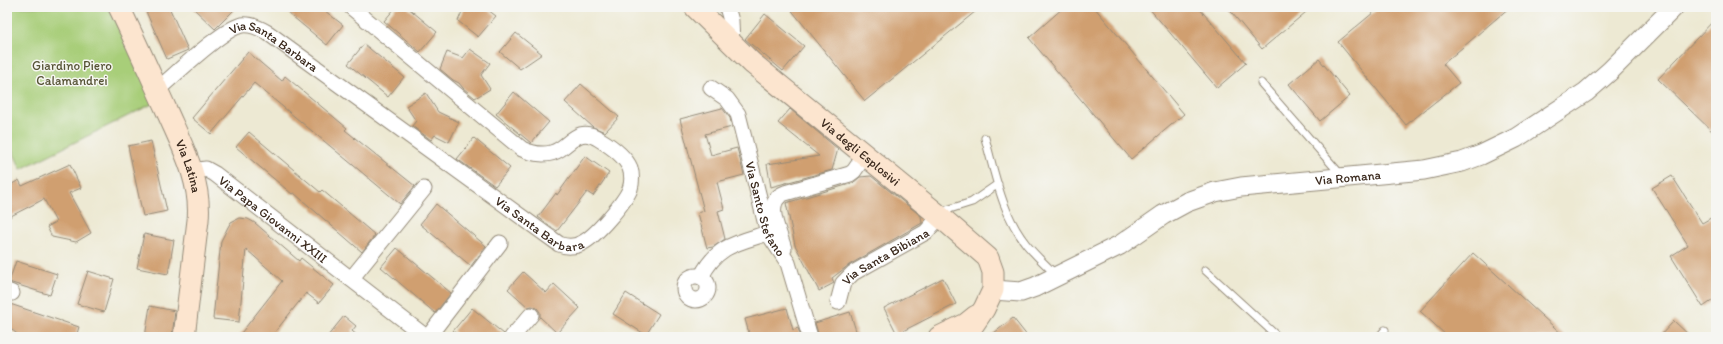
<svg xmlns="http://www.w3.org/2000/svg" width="1723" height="344" font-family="Itim,sans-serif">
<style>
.green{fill:#a8ce79;stroke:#727c4c}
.building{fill:#d09f70}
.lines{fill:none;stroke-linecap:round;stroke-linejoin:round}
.service-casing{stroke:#948a78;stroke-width:9}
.minor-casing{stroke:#948a78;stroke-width:17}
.tertiary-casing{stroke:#948a78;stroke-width:21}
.secondary-casing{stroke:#948a78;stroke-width:23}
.service{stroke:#fff;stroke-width:7}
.minor{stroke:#fff;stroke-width:15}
.tertiary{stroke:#fff;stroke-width:19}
.secondary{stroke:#fce5cf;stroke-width:21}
.labels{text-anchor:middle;stroke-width:3;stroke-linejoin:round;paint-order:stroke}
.street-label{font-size:13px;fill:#3b2a1e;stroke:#f6f6f2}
.park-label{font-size:13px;fill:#565335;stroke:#f6f6f2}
</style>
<rect width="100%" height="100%" fill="#f6f6f2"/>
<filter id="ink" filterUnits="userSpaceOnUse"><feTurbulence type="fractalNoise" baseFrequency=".025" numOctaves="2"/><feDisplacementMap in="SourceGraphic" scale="8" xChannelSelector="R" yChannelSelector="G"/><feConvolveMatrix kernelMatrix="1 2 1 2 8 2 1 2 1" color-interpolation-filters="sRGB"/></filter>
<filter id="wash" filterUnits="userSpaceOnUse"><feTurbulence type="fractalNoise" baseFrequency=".012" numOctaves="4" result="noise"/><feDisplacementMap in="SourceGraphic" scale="16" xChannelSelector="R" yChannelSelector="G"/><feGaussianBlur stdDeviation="0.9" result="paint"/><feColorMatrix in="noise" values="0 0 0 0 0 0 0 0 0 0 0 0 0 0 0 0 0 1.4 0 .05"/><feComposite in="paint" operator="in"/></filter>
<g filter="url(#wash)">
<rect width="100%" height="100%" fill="#ede9d3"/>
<path class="green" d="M7,7h108l45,93 -139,69 -14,-30z"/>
<g id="blocks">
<path class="building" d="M144,7h25l19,43 -21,9z
M192,7h45l-22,22z
M281,7h39l23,18 -16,20z
M396,7h11l30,25 -17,20 -36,-31z
M464,7h20l12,9 -18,21 -20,-16z
M789,7h192l-116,94z
M1064,7h30l90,107 -53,45 -102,-121z
M1148,7h50l48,56 -29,25z
M1227,7h85l-50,42z
M1380,7h130l-67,57 16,19 -53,42 -68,-83z
M765,14l39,32 -21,25 -38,-32z
M1716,18v117l-58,-56z
M516,33l26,21 -22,15 -20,-17z
M364,44l40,33 -16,20 -40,-33z
M470,49l20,14 -9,12 9,14 -15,9 -12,-10 -4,-5 -6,-3 -13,-11 7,-17 16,6z
M248,52l34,29 3,-5 62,52 -2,2 10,8 -1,1 1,-1 60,48 -15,18 -146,-121 -43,51 -19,-16z
M1319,59l31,37 -30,25 -31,-37z
M581,84l38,33 -14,15 -12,-5 -28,-25z
M514,92l35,30 -18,21 -35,-29z
M426,93l12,19 21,10 -10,20 -14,-7 -4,5 -19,-14 4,-5 -10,-15z
M722,108l8,10 2,9 -27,7 6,21 26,-7 7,27 -27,7 7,27 -6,2 7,28 -12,8 -6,1 -9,-35 6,-2 -24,-92z
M790,109l48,40 -6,21 -61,17 -4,-23 52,-8 -41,-33z
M249,132l71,60 2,-2 53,45 -13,17 -68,-59 -2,1 -56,-47z
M474,138l36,30 -15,18 -38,-27z
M151,141l16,70 -24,5 -15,-70z
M585,156l24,17 -16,23 -6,-4 -30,39 -19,-14 18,-24 1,2z
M70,164l11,24 -12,5 22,40 -15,9 -24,-5 -5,-10 9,-5 -12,-23 -37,19v-31l12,-7 3,6z
M871,176l50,40 1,7 -73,42 -17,13 2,5 -15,8 -24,-46 -9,-42 67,-20 7,-6z
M1672,176l30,47 14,-8v83l-13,9 -32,-51 17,-11 -36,-57z
M436,204l50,42 -15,20 -51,-42z
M239,218l9,1 7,4 44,38 2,-3 33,27 -15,18 -13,-10 -35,44h-33l44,-56 -36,-32 -7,73 -26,-3 8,-78 7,-14 3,-5z
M144,234l30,6 -6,34 -31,-6z
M397,248l54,45 -16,20 -54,-46z
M1473,253l92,84h-117l-28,-26z
M16,261l41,13 -7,21 -41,-13z
M88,271l26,8 -10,33 -27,-8z
M523,272l23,21 8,-9 26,24 -23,25 -17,-16v-5l-3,-4 -5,-2 -4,1 -20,-18z
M943,278l13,26 -59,30 -13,-26z
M626,293l33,21 -13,21 -33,-21z
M7,303l72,24 -3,10h-55l-14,-11z
M150,306l25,5 -3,26h-27z
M472,308l32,26 -1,3h-42l-8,-6z
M787,308l6,22 5,-2 3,9h-51l-5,-18z
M850,312l8,25h-39l-4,-14z
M344,316l12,10 -4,5 7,6h-32z
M1013,318l15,19h-39z
M1674,321l17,16h-32z"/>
</g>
</g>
<g filter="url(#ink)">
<use href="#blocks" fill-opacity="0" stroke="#948a78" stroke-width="1"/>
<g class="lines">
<defs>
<path id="service" d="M1261,83l81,93
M985,138c10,36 17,76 41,106 9,11 20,21 30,31
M940,212l32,-10 26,-18
M1205,270l73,67
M1379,337l6,-7"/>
<g id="minor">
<path d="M727,7l4,14 1,24"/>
<path id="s1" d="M711,88l16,11 11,15 30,119 20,30 22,74"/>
<path id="s2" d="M157,90c18,-15 65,-61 85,-65 10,-1 18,3 26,8l291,211c7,3 16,3 23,-1 13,-6 43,-41 48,-54 2,-6 2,-15 0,-21 -5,-12 -21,-23 -31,-29 -18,-12 -26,1 -39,10 -12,8 -27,5 -38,0l-171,-142"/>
<path id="s3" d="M191,171l15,-2 9,5 211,163"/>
<path d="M784,249c-4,-16 -22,-48 1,-56l65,-19 4,-3 11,-16"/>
<circle cx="696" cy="288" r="12"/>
<path d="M701,277c16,-32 36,-34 67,-44"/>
<path d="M351,279l73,-90"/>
<path d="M7,291l5,2"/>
<path id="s4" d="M838,302l5,-19 10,-10 73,-41 8,-9 2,-10"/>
<path d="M428,337l72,-94"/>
<path d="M512,337l19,-22"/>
</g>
<g id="tertiary">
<path id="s5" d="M993,290l28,2 14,-5 85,-42 43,-30 24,-13 28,-10 26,-5 183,-17 38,-8 19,-7 35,-17 70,-46 24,-21 64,-64"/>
</g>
<g id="secondary">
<path id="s6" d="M119,7c16,33 31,67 46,100 15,35 37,73 33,113l-14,117"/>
<path id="s7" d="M695,7l57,56 184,150 52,45 5,14v18l-9,19 -19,28"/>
<path d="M939,337l27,-13 10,-8"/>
</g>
</defs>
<use href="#service" class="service-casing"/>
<use href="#minor" class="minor-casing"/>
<use href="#tertiary" class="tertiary-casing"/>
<use href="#secondary" class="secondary-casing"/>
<use href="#service" class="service"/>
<use href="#minor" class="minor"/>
<use href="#tertiary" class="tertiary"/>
<use href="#secondary" class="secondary"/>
</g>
</g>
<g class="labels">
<g class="street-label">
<text dy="5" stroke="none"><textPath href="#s2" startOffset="145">Via Santa Barbara</textPath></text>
<text dy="5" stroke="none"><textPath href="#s7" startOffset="220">Via degli Esplosivi</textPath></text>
<text dy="5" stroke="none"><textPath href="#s6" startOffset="174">Via Latina</textPath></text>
<text dy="5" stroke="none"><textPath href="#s5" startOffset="381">Via Romana</textPath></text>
<text dy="5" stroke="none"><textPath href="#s1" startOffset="137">Via Santo Stefano</textPath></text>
<text dy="5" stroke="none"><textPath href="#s2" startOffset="469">Via Santa Barbara</textPath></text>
<text dy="5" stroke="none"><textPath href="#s3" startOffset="99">Via Papa Giovanni XXIII</textPath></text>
<text dy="5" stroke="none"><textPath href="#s4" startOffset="70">Via Santa Bibiana</textPath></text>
</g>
<g class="park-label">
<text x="72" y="70">Giardino Piero<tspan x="72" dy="15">Calamandrei</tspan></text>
</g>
</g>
<rect width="1723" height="344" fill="none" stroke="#f6f6f2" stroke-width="24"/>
</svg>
